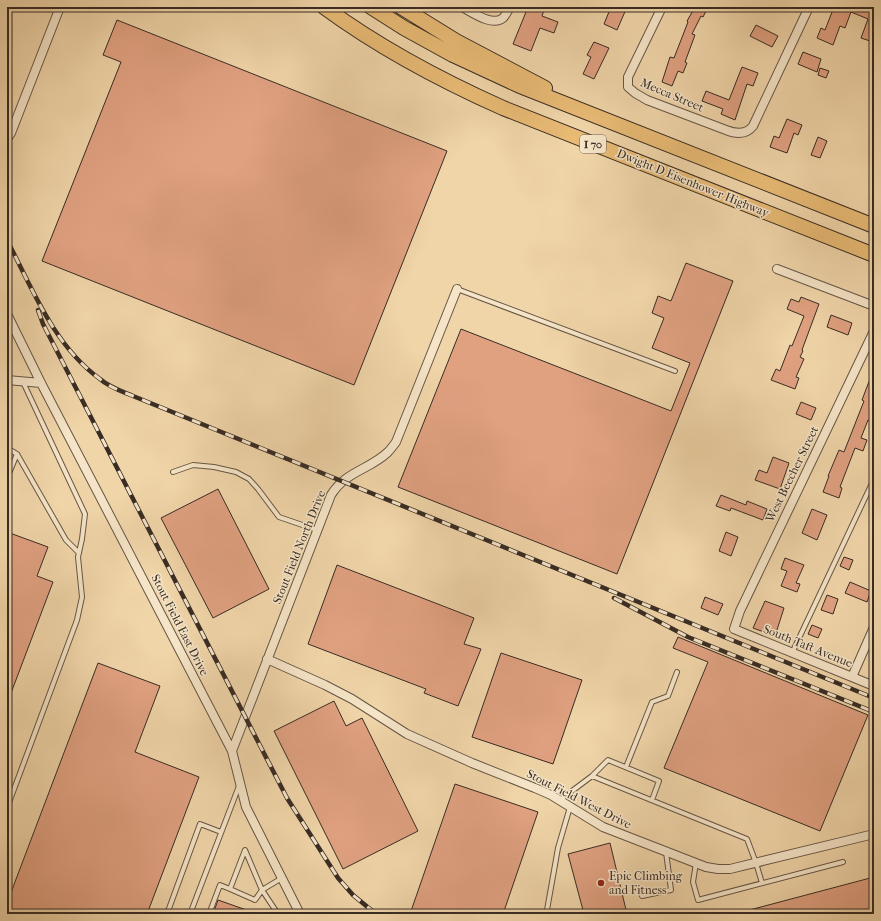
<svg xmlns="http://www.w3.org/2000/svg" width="881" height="921" font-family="'IM FELL French Canon',serif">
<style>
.building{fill:#e0a181;stroke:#382c24}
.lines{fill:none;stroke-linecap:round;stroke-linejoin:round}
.service-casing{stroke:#665645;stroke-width:6}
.minor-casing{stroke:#665645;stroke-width:10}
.motorway-casing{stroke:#382c24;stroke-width:16}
.service{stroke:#f5e4c7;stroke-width:4}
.minor{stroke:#f5e4c7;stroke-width:8}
.motorway{stroke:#e8ba74;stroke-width:14}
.rail-casing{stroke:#382c24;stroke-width:4.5}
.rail{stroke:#f5e4c7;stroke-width:3;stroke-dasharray:9;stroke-linecap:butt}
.poi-dot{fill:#8f2418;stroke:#f5e4c7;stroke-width:1.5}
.labels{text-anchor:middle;stroke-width:3;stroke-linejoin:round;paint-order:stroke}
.shield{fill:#f5e4c7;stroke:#716355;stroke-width:1}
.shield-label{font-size:11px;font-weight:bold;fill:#382c24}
.street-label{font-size:12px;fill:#382c24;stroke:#f5e4c7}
.poi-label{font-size:12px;fill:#382c24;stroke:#f5e4c7;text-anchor:start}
</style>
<rect width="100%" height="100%" fill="#f0d5a9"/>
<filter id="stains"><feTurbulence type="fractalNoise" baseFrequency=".005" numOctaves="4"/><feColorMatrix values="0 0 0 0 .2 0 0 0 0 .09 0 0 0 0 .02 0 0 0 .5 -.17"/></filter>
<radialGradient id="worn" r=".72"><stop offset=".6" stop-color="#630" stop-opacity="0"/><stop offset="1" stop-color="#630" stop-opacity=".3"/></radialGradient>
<path class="building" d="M528,7h17l-3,9 16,6 -4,11 -14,-5 -9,23 -18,-7z
M611,7h16l-10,23 -13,-6z
M695,7h13l-5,10 -2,-1 -9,18 3,1 -10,27 2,1 -4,10 -5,-2 -6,15 -10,-4 8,-25 4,1 14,-36 -1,-1z
M834,7h32l6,2v-2h2v24l-4,10 -9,-3 7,-19 -17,-7 -6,16 -5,-2 -7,19 -16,-7 4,-10 4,2z
M117,20l330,131 -93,234 -312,-124 79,-199 -18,-7z
M756,25l22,11 -6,11 -22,-11z
M594,42l15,6 -15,31 -11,-5 8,-17 -4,-2z
M803,52l18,7 -4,13 -19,-8z
M742,67l16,6 -5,13 -6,-2 -12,36 -14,-6 2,-5 -21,-8 4,-10 23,9z
M820,68l9,3 -3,7 -8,-3z
M787,119l15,6 -4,10 -4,-2 -7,20 -17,-6 4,-11 5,2z
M818,137l9,4 -7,17 -9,-3z
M686,263l47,18 -116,293 -219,-87 63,-158 210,82 19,-48 -38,-15 12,-30 -12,-5 6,-17 13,5z
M801,297l18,7 -17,46 1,1 -3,6 4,2 -8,18 3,1 -4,11 -24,-9 5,-11 4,2 10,-26 2,1 12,-30 -17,-7 4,-10 8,3z
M831,315l21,8 -4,12 -21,-8z
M873,371l1,46 -2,5 -4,-2 -7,18 6,2 -4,11 -8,-3 -15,39 2,1 -3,10 -16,-6 6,-16h-1l11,-26 5,2 20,-51 -2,-1z
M801,402l15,6 -5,12 -15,-6z
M773,457l16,6 -9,26 -25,-9 4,-10 8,3z
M218,489l51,100 -56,29 -52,-100z
M721,495l25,10 1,-4 20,8 -4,11 -32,-12 -1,3 -14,-5z
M812,509l15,6 -10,25 -15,-7z
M7,532l41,15 -11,29 16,6 -45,119z
M726,532l12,5 -7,19 -12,-5z
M844,557l9,3 -4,10 -9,-4z
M785,558l19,7 -8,18 4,1 -3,8 -16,-6 6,-15 -6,-2z
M337,565l137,53 -10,26 17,5 -23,57 -34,-13 2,-4 -118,-45z
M850,582l21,9 -4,11 -22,-9z
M827,595l11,4 -5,15 -12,-4z
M705,597l18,7 -5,11 -17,-7z
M765,601l19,7 -9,28 -22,-8z
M812,625l10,4 -4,9 -10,-4z
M678,637l190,78 -48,116 -156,-63 44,-106 -35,-14z
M501,653l81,27 -29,84 -81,-27z
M98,663l62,23 -25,66 64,25 -52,137h-140v-11z
M334,701l12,25 16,-8 56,113 -75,38 -69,-138z
M455,784l83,28 -35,102h-93z
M610,843l17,71h-43l-16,-60z
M874,877v37h-132v-2z
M218,900l37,13 -1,1h-41z"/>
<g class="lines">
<defs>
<path id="service" d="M457,289l218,82
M7,448l10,6 49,86 13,13
M173,472l20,-7 21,2 22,5 13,7 9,10 21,28 38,13
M7,478l10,-24
M792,653l82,-174
M626,767l26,-65 16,-6 9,-24
M560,800l32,-24
M652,800l7,-19 -51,-21 -16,16 155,63 9,24 6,20
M7,808l70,-188 5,-23 -4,-40 4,-18 3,-25 -62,-132
M696,863l-3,19 5,18 145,-38
M642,896l29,-6 -5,-38
M547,910l11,-62 12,-41
M167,914l33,-90 21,8
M190,914l49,-128
M209,914l11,-29 10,4
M278,914l-16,-24 -17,-40 -15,39 25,11 7,-10 20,-12"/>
<path id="minor" d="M462,7c10,5 30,20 41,11 3,-3 5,-8 7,-11
M662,7l-34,70v10l7,6 12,7 79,30c10,4 20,5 27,-4l56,-119
M7,139l4,-6 49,-126
M777,269l97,37
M7,314l34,69 191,368 14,56 54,107
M874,331l-134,280 -6,18 140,57
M7,380l34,3
M267,659l58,26 27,14 55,35 65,29 63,25 16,7 52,32 103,40 12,2h12l144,-35
M852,677l22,-50
M232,751l99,-256c15,-24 38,-25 57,-43 3,-3 5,-6 8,-10l61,-153"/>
<path id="motorway" d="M324,7c56,41 116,73 179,101l371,147
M371,7l33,21 49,27 67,31 354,140
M401,7l55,34 89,47"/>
</defs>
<use href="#service" class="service-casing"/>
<use href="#minor" class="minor-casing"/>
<use href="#motorway" class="motorway-casing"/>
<use href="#service" class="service"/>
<use href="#minor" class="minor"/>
<use href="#motorway" class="motorway"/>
<defs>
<path id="rail" d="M7,240c25,48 47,106 93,139 9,8 21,12 33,17l741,302
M38,310l5,14 36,70 208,404 51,80 15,17 23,19
M614,598l74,39 186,75"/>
</defs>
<use href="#rail" class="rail-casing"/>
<use href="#rail" class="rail"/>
</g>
<circle class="poi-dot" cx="601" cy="883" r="4"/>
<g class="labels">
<rect class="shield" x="580" y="135" width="26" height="18" rx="3"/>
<g class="shield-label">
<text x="593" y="148">I 70</text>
</g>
<g class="street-label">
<text transform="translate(672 95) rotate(23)" y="4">Mecca Street</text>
<text transform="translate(693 183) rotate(22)" y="4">Dwight D Eisenhower Highway</text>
<text transform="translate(792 474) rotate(-64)" y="4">West Beecher Street</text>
<text transform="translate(299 547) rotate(-68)" y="4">Stout Field North Drive</text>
<text transform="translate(180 625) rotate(63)" y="4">Stout Field East Drive</text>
<text transform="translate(808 646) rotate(22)" y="4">South Taft Avenue</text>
<text transform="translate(579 799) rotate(27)" y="4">Stout Field West Drive</text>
</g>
<g class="poi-label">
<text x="609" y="880">Epic Climbing<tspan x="609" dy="14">and Fitness</tspan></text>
</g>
</g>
<rect width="881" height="921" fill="none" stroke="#f0d5a9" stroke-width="24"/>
<rect x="8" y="8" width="865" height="905" fill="none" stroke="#382c24" stroke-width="2"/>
<rect x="12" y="12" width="857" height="897" fill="none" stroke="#382c24"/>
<rect width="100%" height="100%" filter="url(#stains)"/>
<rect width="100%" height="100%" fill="url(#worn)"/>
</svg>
